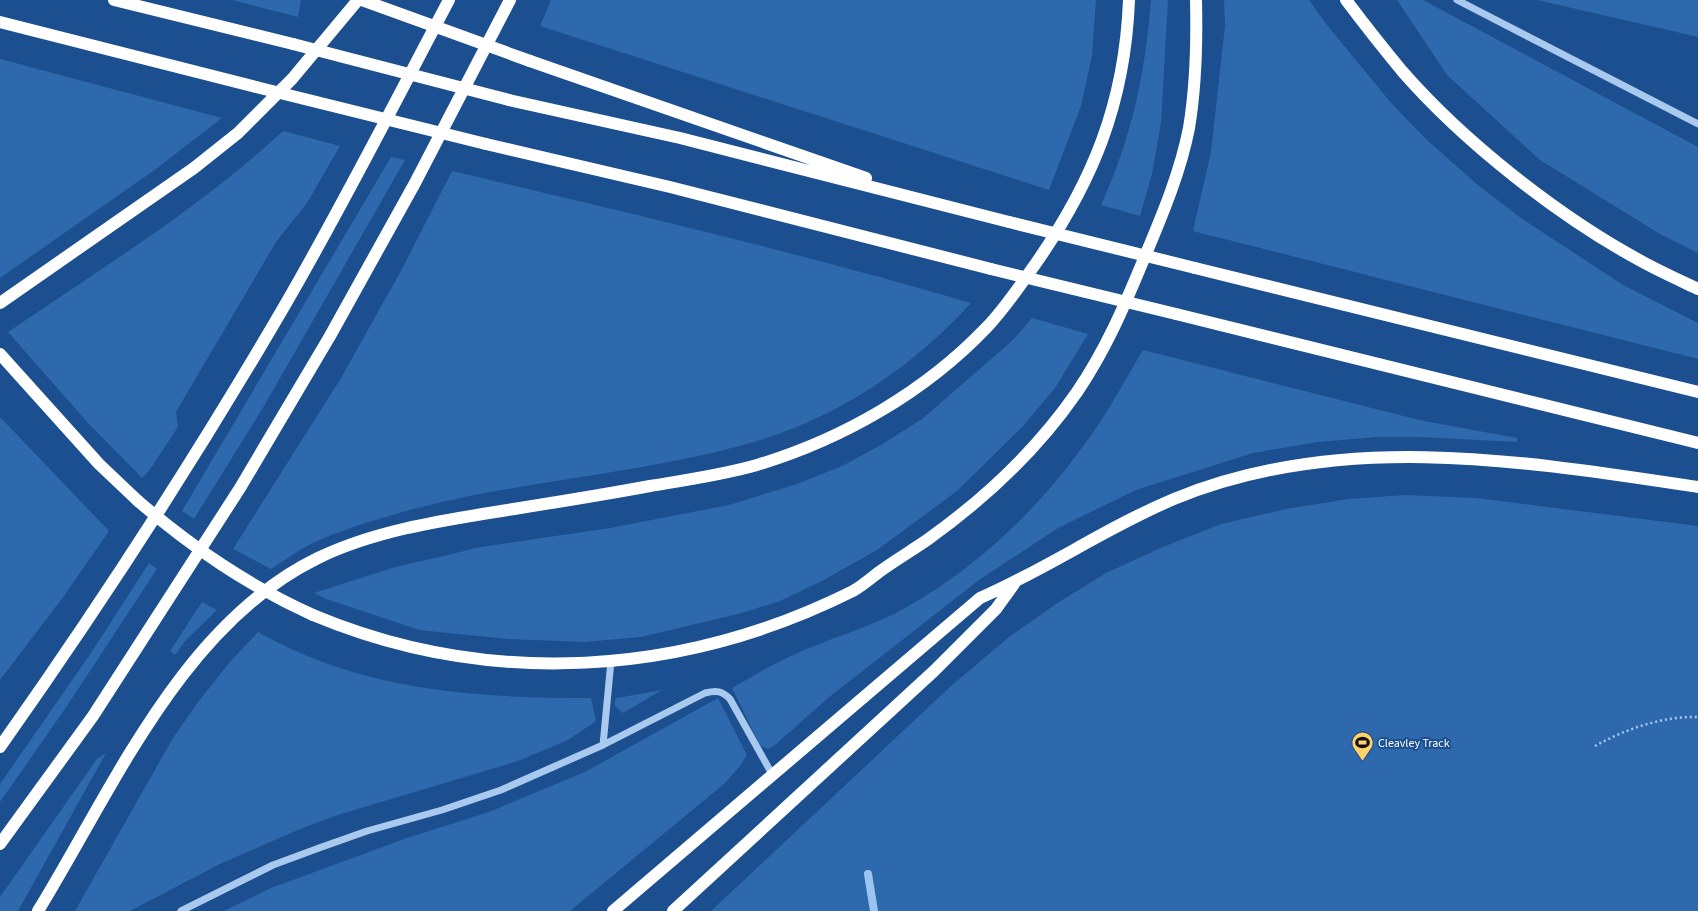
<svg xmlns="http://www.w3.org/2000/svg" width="1698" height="911" font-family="'Source Sans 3',sans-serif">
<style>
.green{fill:#2e69ad}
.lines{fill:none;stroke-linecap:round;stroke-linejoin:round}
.stream{stroke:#9cc4f0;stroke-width:8}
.path{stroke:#a9c9ee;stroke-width:2.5;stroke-dasharray:2 3;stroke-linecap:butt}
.minor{stroke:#a9c9ee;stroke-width:7}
.highway{stroke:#fff;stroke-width:12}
.highway-bridge{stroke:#fff;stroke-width:12}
.labels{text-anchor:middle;stroke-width:4;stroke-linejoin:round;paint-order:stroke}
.poi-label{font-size:12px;fill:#fff;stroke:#1b4f8f;text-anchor:start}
</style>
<rect width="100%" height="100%" fill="#1b4f8f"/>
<path class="green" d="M232,0h69l-3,17z
M551,0h545l-4,56 -11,50 -32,84 -509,-164z
M1151,0h17l-7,123 -9,51 -12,42 -39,-11c31,-69 44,-130 50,-205z
M1224,0h85l18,25 65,79 37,38 49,43 43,33 102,67 75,38v36l-505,-128 18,-79 14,-126z
M1397,0h26l275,147v106l-38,-19 -120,-74 -93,-85z
M1537,0h161v37z
M0,59l222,59 -66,51 -156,109z
M283,131l57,15 -33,57 -31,39 -100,170 2,15 -29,44 -7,7 -54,-55 -80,-91c94,-64 192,-124 275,-201z
M391,157l14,3 -141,246 -70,113 -12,-8z
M452,171c174,41 348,82 519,132 -61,67 -140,119 -228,142 -116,32 -238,36 -354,71 -30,9 -61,18 -89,34 -10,6 -19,13 -29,19l-38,-20 108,-171 61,-109z
M1032,318l56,16 -33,54 -32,38 -66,65 -80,59 -55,31 -42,20 -38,12 -101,24 -57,5 -76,-3 -89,-9 -93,-31 -12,-6 78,-25 89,-21 129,-19 119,-23 68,-21 45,-18 39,-21 41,-26 90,-78z
M1143,350l276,70 98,18v4l-97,-5h-43l-59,5 -65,11 -117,37 -78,38 -79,52 -151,118 -53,47 -7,4 -8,-4 -28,-57c19,-11 39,-23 59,-32 38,-18 79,-28 116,-49 78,-44 141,-108 191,-182 16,-24 30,-50 45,-75z
M0,417l109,114 -45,65 -64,84z
M1405,495l71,3 222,28v385h-987l240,-225 58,-49 50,-35 47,-29 57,-26 58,-23 65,-15 62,-10z
M149,563l8,6 -92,140 -65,93v-18l91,-131z
M202,602l15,8 -32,31 -10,14 -5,-4z
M258,632c104,59 216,66 333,66l5,23 -28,19 -50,21 -177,53 -36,13 -83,36 -92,48h-55l98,-173 25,-36 31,-39z
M662,690l-39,23 -8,-7v-6l2,-2z
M718,698l29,57 -7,11 -16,18 -154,127h-346l47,-23 136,-50 82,-26 96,-40z
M106,753l-88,158h-18v-14l97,-138z"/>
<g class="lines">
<path class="stream" d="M868,874l6,37"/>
<path class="path" d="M1595,746c31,-17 67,-30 103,-29"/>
<path class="minor" d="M1457,0l241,124
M603,745l8,-84
M181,911l92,-46 46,-17 48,-17 75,-21 59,-20 102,-45 102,-52c12,-3 17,-2 25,6l42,75"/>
<path class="highway" d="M114,0l179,44
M1346,0c18,24 37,48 56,71 62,71 156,145 239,190 18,10 38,19 57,28
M0,22l256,65
M530,61l336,117
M509,100l171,38 329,84
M486,144l184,43 321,82
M1195,268l503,124
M0,303l194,-135 44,-35 54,-54 66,-79
M1176,314l522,129
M0,354l99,110 39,37
M313,615c177,74 370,61 540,-24 9,-5 17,-12 26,-19 15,-11 32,-21 48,-32 56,-40 110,-90 150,-148 28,-41 47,-85 66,-131 18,-43 37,-87 46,-133 7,-42 8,-86 7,-128
M0,747c101,-143 197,-291 285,-442 58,-100 110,-203 164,-305
M0,844l93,-128 147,-228 90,-152 85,-153 95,-183
M38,911c75,-122 144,-287 280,-353 62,-30 135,-39 202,-50 44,-7 87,-14 130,-22 36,-6 72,-11 107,-21 86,-26 168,-73 230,-138 18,-19 32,-40 47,-61 59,-84 91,-163 95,-266
M613,911l367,-313c67,-29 127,-71 194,-99 167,-69 351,-38 524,-12
M673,911l261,-240 62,-62 18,-25"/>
<path class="highway-bridge" d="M362,0l168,61
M293,44l216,56
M256,87l230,57
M1009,222l186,46
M991,269l185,45
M138,501c55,47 109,84 175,114"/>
</g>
<defs>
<symbol id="stadium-pin" viewBox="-11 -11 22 30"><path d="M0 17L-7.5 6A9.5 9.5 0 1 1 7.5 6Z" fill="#ffd166" stroke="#1b4f8f"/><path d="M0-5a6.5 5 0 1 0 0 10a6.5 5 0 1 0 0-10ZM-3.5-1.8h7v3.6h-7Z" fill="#111"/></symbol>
</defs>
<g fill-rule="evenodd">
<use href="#stadium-pin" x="1350" y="730" width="25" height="34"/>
</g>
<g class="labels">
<g class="poi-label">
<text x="1378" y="747">Cleavley Track</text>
</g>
</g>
</svg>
